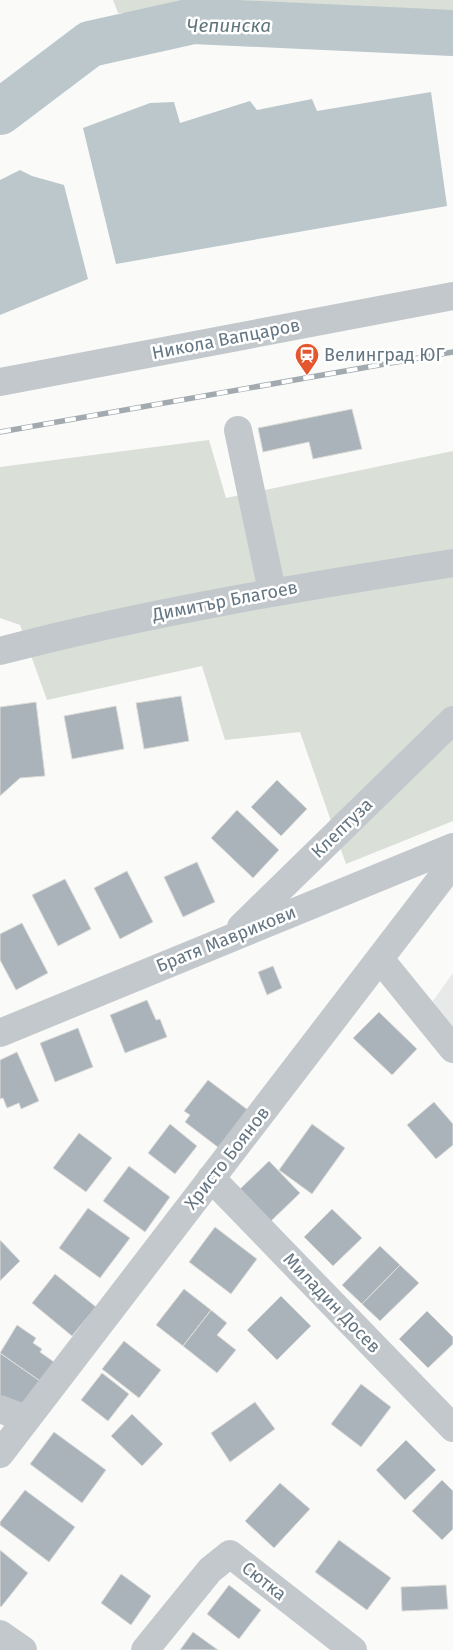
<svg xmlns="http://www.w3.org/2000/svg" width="453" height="1650" font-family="'Fira Sans',sans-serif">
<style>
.built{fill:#e8e9e9}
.green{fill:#dadfd7}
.water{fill:#bbc7cb}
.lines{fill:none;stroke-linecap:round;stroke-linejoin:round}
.river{stroke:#bbc7cb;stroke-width:46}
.building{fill:#aab3b9;stroke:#dcdcda}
.minor{stroke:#c3c8cc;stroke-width:28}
.rail-casing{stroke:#a2aab0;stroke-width:5.5}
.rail{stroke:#fff;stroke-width:4;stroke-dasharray:11;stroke-linecap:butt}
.labels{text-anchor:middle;stroke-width:5;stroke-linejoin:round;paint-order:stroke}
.street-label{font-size:18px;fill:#657683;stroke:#fff}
.poi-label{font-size:18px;fill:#657683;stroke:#fff;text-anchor:start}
.water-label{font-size:19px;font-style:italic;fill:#60757c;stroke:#fff}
</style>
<rect width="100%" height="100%" fill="#fafaf8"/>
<path class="built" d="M453,973v58l-23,-26z"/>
<path class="green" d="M113,0h340v14l-52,-4 -283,3z
M209,440l17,58 227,-47v370l-107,43 -46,-132 -75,8 -23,-74 -155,34 -27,-75 -20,-7v-151z"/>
<path class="water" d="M431,92l16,114 -331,58 -33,-136 67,-25 24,-1 6,21 70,-22 7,9 55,-11 5,12z
M20,170l12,6 32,9 24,94 -88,36v-135z"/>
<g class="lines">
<path class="river" d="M0,112l90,-68 103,-23 260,12"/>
</g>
<path class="building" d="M352,409l10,40 -49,10 -4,-17 -46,10 -5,-24z
M181,696l8,45 -45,8 -8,-46z
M36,702l9,74 -25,2 -20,18v-89z
M116,706l8,43 -52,10 -8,-43z
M277,780l30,29 -26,27 -30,-29z
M237,810l42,40 -26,28 -42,-40z
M197,862l18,40 -32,15 -19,-40z
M127,871l26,51 -33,17 -26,-51z
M65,879l26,50 -33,17 -26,-51z
M22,923l26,50 -32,17 -16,-30v-26z
M273,966l9,22 -15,7 -9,-23z
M147,1000l9,20 4,-1 7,18 -42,16 -15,-38z
M379,1012l38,37 -25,26 -39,-37z
M78,1028l15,39 -38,15 -15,-39z
M17,1052l22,49 -18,8 -2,-6 -12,5 -4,-10 -3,1v-39z
M208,1080l40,30 -29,38 -34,-26 5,-7 -6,-4z
M434,1102l19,22v21l-17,14 -29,-34z
M170,1124l27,22 -22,28 -27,-21z
M312,1124l33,24 -33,46 -33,-24z
M79,1133l33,25 -26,34 -33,-24z
M269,1161l31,32 -31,30 -31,-32z
M129,1166l41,31 -25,35 -42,-31z
M88,1208l42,30 -30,40 -41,-30z
M332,1209l30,29 -29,28 -29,-29z
M215,1227l42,32 -26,35 -42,-32z
M0,1240l20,21 -20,20z
M380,1246l20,19 -38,39 -20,-19z
M400,1265l19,18 -39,38 -18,-17z
M55,1274l41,33 -24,29 -40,-33z
M184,1289l27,21 -28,36 -27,-21z
M281,1296l30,30 -34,34 -30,-30z
M211,1310l16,13 -10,12 19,15 -19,23 -34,-27z
M427,1311l26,26v7l-25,24 -29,-29z
M17,1325l19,13 -3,5 9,6 -2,3 14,10 -14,19 -40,-28z
M124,1341l37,29 -22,28 -37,-29z
M0,1353l40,28 -20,30 -20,-13z
M102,1373l27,21 -21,27 -27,-21z
M361,1384l30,23 -30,40 -30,-23z
M255,1402l20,27 -45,33 -19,-29z
M132,1414l31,30 -21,22 -31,-30z
M54,1432l52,38 -24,33 -52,-39z
M406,1440l30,30 -31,30 -29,-30z
M442,1480l11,11v38l-11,11 -30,-29z
M280,1483l30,26 -36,39 -29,-27z
M25,1490l50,37 -26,35 -49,-37v-3z
M339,1540l52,38 -24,32 -52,-38z
M0,1550l28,23 -27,34 -1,-1z
M121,1574l30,22 -20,29 -30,-22z
M229,1585l32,25 -22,29 -32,-25z
M446,1585l2,24 -46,2 -1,-24z
M193,1632l25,18h-38z"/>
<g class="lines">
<path class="minor" d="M0,382l453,-86
M238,430l34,161
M0,651c149,-39 301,-64 453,-88
M241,927l212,-207
M380,959l73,90
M0,1033l453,-186
M211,1178l242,250
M0,1409l26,10
M0,1454l453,-591
M0,1634l23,16
M145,1650l65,-80 20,-16 123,96"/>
<defs>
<path id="rail" d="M0,432l453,-80"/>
</defs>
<use href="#rail" class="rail-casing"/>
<use href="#rail" class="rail"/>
</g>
<defs>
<symbol id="station-pin" viewBox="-11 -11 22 30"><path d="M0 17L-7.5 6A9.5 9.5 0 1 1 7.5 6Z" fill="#e4572e" stroke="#fff"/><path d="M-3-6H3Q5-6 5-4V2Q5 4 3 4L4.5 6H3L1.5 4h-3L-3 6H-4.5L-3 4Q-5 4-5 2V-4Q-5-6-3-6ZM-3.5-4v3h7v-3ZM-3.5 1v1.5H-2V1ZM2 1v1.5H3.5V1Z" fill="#fff"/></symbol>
</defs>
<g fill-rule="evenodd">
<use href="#station-pin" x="293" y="341" width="28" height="38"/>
</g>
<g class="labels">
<g class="street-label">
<text transform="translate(226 339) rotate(-11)" y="6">Никола Вапцаров</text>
<text transform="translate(225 601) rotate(-11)" y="6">Димитър Благоев</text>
<text transform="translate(342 828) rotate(-44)" y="6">Клептуза</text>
<text transform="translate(226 939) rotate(-22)" y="6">Братя Маврикови</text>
<text transform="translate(227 1158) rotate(-52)" y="6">Христо Боянов</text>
<text transform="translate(332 1303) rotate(46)" y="6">Миладин Досев</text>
<text transform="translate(264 1581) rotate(38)" y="6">Сютка</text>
</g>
<g class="poi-label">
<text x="324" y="361">Велинград ЮГ</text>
</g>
<g class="water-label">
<text x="229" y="32">Чепинска</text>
</g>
</g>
</svg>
